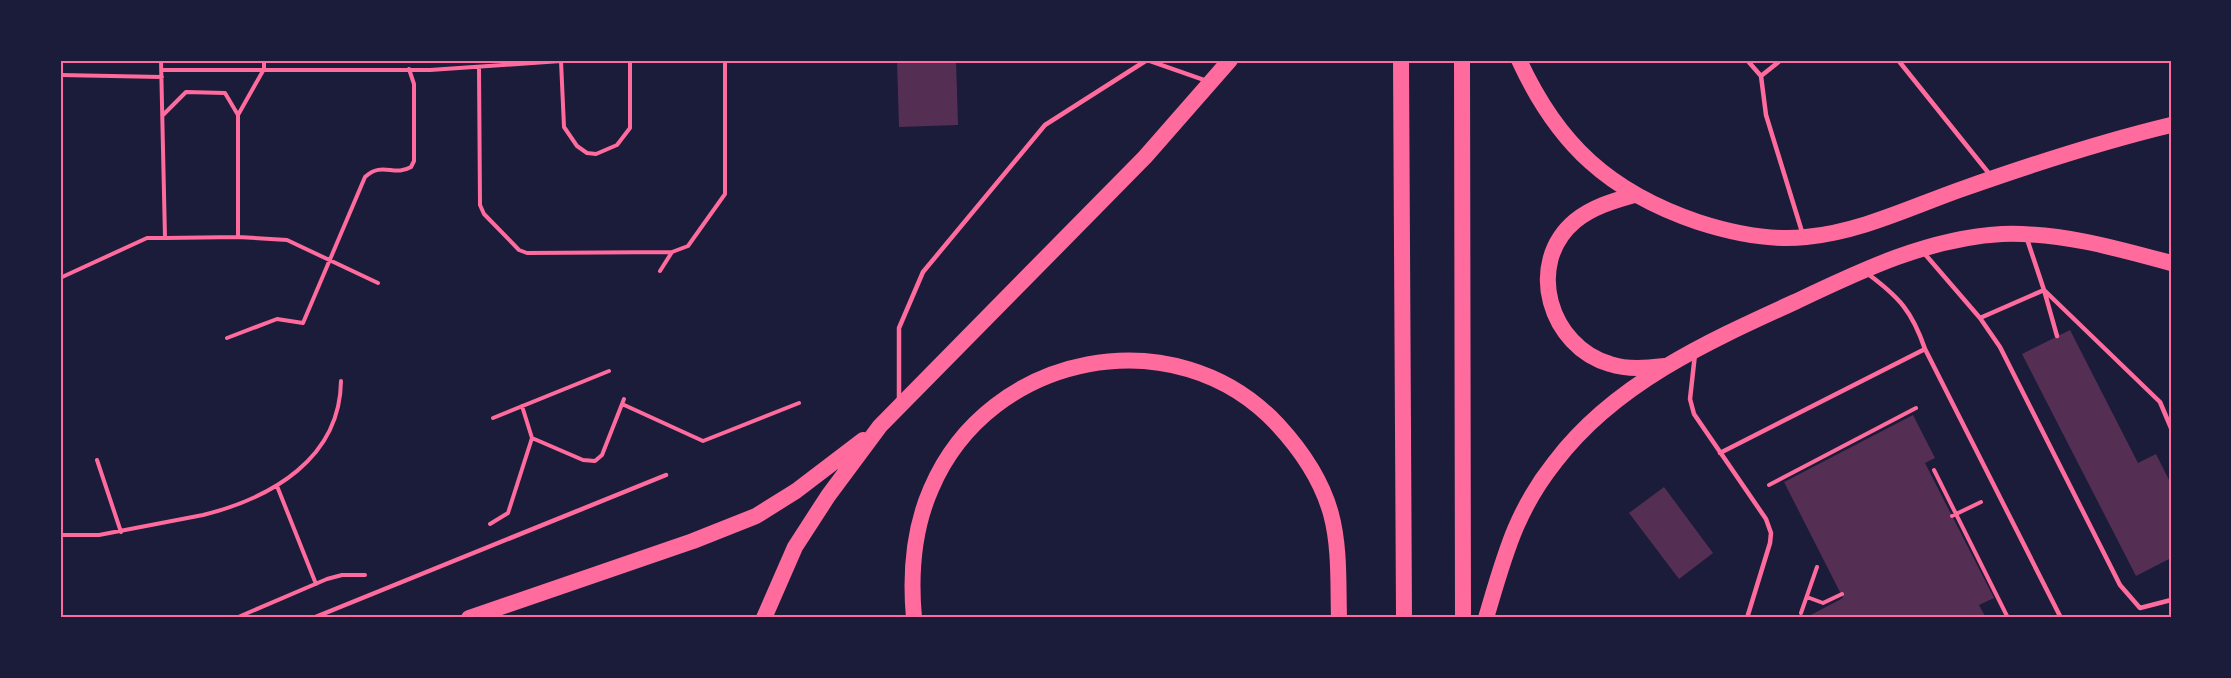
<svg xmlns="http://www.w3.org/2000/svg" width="2231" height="678" font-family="Cabin,sans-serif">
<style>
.building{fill:#542f53}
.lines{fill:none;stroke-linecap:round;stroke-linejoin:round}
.path{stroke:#ff6b9d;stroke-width:4}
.service{stroke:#ff6b9d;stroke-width:4.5}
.trunk{stroke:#ff6b9d;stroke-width:16}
.neatline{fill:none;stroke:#ff6b9d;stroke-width:2}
</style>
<rect width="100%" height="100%" fill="#1b1b3a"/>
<path class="building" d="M897,60h59l2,65 -59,2z
M2070,330l68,133 18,-9 15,30v74l-35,18 -114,-222z
M1913,415l22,43 -10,5 69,135 -15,7 7,13h-181l38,-20 -59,-116z
M1664,487l49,66 -34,26 -50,-66z"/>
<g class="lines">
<path class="path" d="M479,67l1,138 4,9 35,36 8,3 145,-1
M161,70h269l131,-9 3,66 13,19 10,7 9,1 21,-9 13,-17v-68
M60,75l102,2
M163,115l23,-23 39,1 13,22
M238,237v-122l26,-46v-9
M165,238l73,-1 49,3 91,43
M660,271l12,-19 16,-6 37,-52v-134
M60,278l87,-40h18l-4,-178
M60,318h1
M227,338l50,-19 26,4 62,-146c17,-16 29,0 46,-10l3,-6v-77l-5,-15
M622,404l81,37 96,-38
M522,406l10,32
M493,418l116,-47
M97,460l24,72
M1934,470l74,148
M1769,485l147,-77
M277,486l39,98
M1952,516l29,-14
M490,524l18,-11 24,-75 51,22 12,1 7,-6 22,-56
M60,535h39l104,-20c68,-17 137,-56 138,-134
M1807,597l16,6 19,-9
M1801,613l16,-46
M236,618l91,-39 15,-4h23"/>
<path class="service" d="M1147,60l60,21
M1747,60l14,16 20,-16
M1898,60l93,116
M1761,76l5,39 37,120
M2027,239l17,51 116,112 11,26
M1924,253l56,65 20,29 120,238 20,23 31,-8
M1868,274c31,23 44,37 57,75l136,269
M1980,318l64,-28 13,46
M1695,354l-5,45 4,15 72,105 5,14 -1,10 -23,75
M899,400v-72l24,-56 122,-147 102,-65
M1720,453l205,-104
M313,618l353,-143"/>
<path class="trunk" d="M1401,60l3,558
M1462,60l1,558
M1519,60c39,85 91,132 179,162 34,11 72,19 108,15 54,-5 105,-30 156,-48 68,-24 138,-47 209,-64
M1634,195c-21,6 -42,12 -59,26 -51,43 -25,126 35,143 18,6 37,4 55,2
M469,618l224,-77 63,-25 40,-25 67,-51
M764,618l31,-71 33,-51 52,-70 265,-269 85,-97
M914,618c-4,-44 -1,-88 17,-129 58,-137 245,-174 347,-64 23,25 44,56 53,89 9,33 7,70 8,104
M1486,618c18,-60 29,-106 69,-156 60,-79 154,-121 242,-161 65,-31 132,-63 205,-67 58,-2 114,14 169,29"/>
</g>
<rect width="2231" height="678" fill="none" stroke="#1b1b3a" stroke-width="123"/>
<rect x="62" y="62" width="2108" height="554" class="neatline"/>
</svg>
